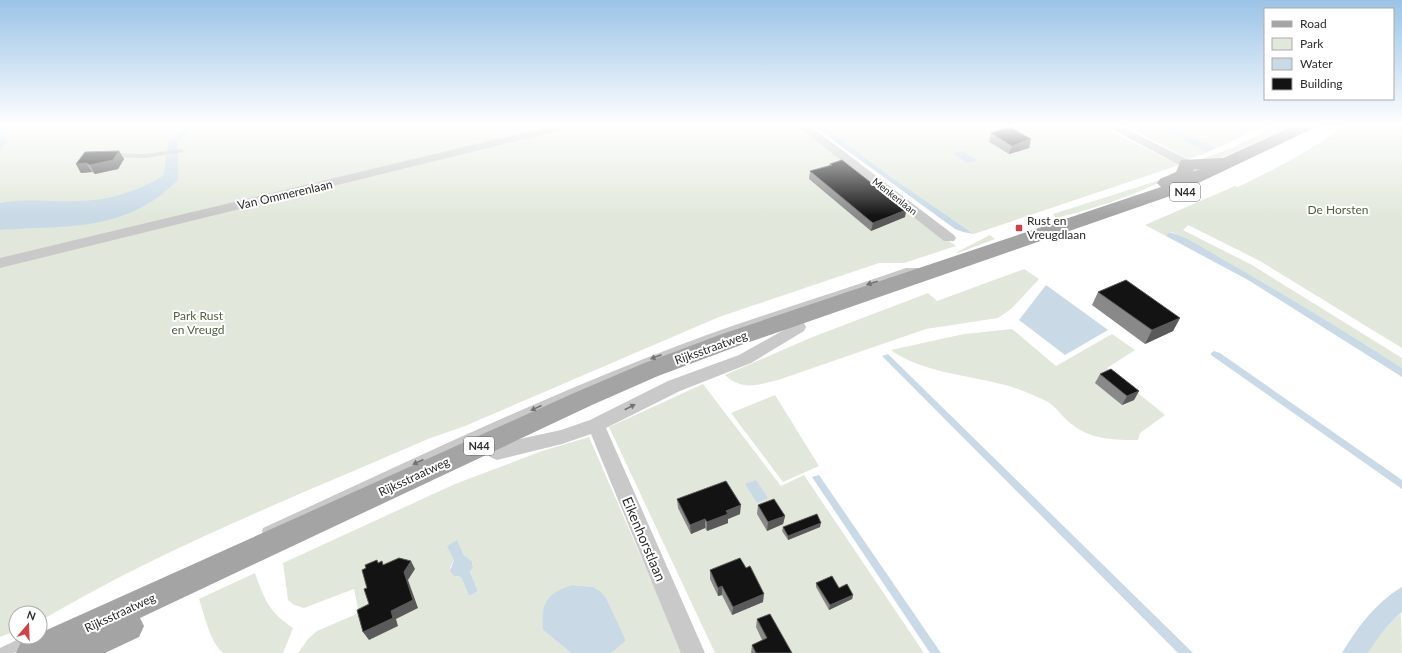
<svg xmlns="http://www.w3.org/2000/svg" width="1402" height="653" font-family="Lato,sans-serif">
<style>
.green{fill:#e1e8db;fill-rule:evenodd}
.water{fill:#c9dae6}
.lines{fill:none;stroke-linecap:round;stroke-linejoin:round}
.lane{fill:#c9c9c9;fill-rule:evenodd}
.street{fill:#c9c9c9;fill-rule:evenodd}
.primary{fill:#a4a4a4;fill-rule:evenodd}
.wall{fill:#898989}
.shaded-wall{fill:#5a5a5a}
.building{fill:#131313;stroke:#5a5a5a}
.oneway{fill:#737373}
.poi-dot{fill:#cf4248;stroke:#fff;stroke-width:1.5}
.labels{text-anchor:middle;stroke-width:4;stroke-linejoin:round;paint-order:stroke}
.far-street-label{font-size:10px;fill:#2c2c2c;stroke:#fff}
.shield{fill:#fff;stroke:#6b6b6b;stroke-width:1}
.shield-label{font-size:11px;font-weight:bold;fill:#2c2c2c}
.street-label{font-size:12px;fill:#2c2c2c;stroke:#fff}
.park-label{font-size:12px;fill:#4e623f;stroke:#fff}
.poi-label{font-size:12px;fill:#2c2c2c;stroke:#fff;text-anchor:start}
.near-street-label{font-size:14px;fill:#2c2c2c;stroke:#fff}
</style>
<rect width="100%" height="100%" fill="#fff"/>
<path class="green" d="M0,125h798l120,95 38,26 -52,17h-25l-160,54 -254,109 -37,13c-131,57 -265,109 -388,182v-8h-24v18l-16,6z
M822,125h277l80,40 -205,69 -83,-57z
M1124,125h142l-62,29 -16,5z
M1277,125h19l-85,37 -13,-2 32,-11z
M1345,125h57v223l-142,-87 -72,-36 -5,5 69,35 150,93v10c-74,-47 -150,-94 -228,-135l-5,-1 -3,4 -21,-11 90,-39 3,1c31,-15 79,-39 107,-62z
M1163,179l3,1c-36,16 -72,29 -110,38l-3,-4z
M990,235l5,4 -37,14 -1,-1z
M1024,269l15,10 -28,30 -13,9 -72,11 -148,51c-20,5 -36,11 -53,-5l85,-37 118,-45 9,8z
M1012,329l44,37 56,-32 23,16 -28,18 58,47 -25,18 -2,7c-22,0 -45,0 -64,-14 -11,-7 -18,-21 -30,-26 -13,-6 -28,-13 -43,-16 -35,-9 -80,-12 -110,-34l73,-16z
M703,384l78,102 23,-11 120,178h-209l-106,-226z
M775,395l44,71 -36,16 -52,-69z
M589,437l94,216h-72l15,-12 -33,-54 -20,-2 -30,45 28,23h-273l10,-14 9,-8 42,-18 -5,-24 -50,19 -10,-3 -6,-5 -5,-37 172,-79 87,-33zM464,557l8,4 1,7 -3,4 8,19 -9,5 -8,-19h-4l-7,-9 4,-8z
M255,573c9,26 14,39 38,55l-10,25h-60c-14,-13 -18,-37 -24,-54z
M1401,613l1,40h-34c9,-15 20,-30 33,-40z"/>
<path class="water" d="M0,125h10l-3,16 -7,11z
M187,125h7l-16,16v39c-53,53 -110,45 -178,50v-27c27,-5 50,-1 77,-2 29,0 58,-9 83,-23l4,-4 4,-31z
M812,125h10l69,52 83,57 -11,-2 -8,-3z
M1155,125c21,0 40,16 59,23l-8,4z
M962,151l14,8v2l-9,2 -14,-10z
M1169,232c17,4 39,19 55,28 60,34 120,71 178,108v9l-154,-97 -82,-44z
M1046,285l62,45 -43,25 -46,-35z
M1214,351l6,2 182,127v9l-191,-134v-2z
M888,354l305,299h-15l-296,-297z
M819,475l122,178h-11l-118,-176z
M756,480l12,18 -11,5 -12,-19z
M457,540l7,16 8,5 1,7 -3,4 8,19 -9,5 -8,-19 -7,-1 -4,-5 4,-11 -7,-14z
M573,585l20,2 8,5 5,6 20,43 -15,12h-40l-28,-23c-2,-27 3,-37 30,-45z
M1402,587v25c-14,11 -24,26 -34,41h-26c15,-25 34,-51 60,-66z"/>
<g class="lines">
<path class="lane" d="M181,149l2,1v2l-37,6 -35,-1 -3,-2 3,-2 35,1z
M1208,163l3,2 -1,1 -24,10 -2,1 -3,-2z
M906,268h15l4,2 -4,2h-11c-87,30 -175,56 -260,90 -128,52 -254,113 -379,172l-4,1 -4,-1 -1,-3 1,-3c127,-58 253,-119 383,-170 85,-34 173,-60 260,-90z
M40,633l2,4 -2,4 -26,12h-14v-5l23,-11h17z"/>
<path class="street" d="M556,125h19l-2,2 -573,141v-10z
M796,125h13l145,110 2,3 -2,3h-10z
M1104,125h14l73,36 2,3 -6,4 -4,-1z
M798,322l6,1 2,4 -2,4 -53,32 -71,28 -74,37 99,225h-24l-90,-219 -29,10 -65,16 -7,-3 -2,-5 2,-5 7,-3 64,-14 29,-10 78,-39 71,-26z"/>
<path class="primary" d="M1296,125h20l-2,3 -141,67 -435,151 -80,30 -66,29 -452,213 4,8 -5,11 -34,16h-89l5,-11 10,-5h9v-4l534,-240 68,-29 80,-30 439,-147 -4,-4 3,-4 16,-7 5,-12 42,-2zM1194,169h7l-8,3z"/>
</g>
<path class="wall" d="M991,133l40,6 -2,9 -20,6 -20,-12z
M119,151l5,8 -6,10 -23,5 -3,-2 -11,1 -5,-9z
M830,164l76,46 -1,7 -34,14 -62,-52 1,-8 19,-5z
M1098,292l82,26 -7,13 -28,13 -53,-39z
M1100,374l39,17 -5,9 -12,5 -27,-22z
M677,499l63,15 -12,5v4l-21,8 -2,-3 -14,6 -13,-26z
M758,505l27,11 -2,8 -16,7 -10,-17z
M783,527h37l-32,13 -6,-9z
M710,570l53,32 -31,13 -10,-20 -4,1 -8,-17z
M816,583l23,5 14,7 -1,4 -23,11 -13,-23z
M757,619l35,34h-41l1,-8 10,-5 -6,-13z"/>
<path class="shaded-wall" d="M1031,139l-2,9 -20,6 3,-8z
M119,151l5,8 -6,10 -23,5 -5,-9z
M86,163l6,9 -11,1 -5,-9z
M906,210l-1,7 -34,14 2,-8z
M1180,318l-7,13 -28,13 7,-14z
M1139,391l-5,9 -12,5 5,-9z
M741,505l-1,9 -12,5v4l-21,8v-9l19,-11z
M785,516l-2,8 -16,7 1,-9z
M705,519v9l-14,6 -1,-9z
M821,523l-1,4 -32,13v-4z
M411,561l4,8 -7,11 10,28 -22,11 2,7 -29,14 -6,-8 28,-21 13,-39z
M722,586v9l-4,1v-8z
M764,594l-1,8 -31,13 1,-8z
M853,595l-1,4 -23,11 1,-5z"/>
<path class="building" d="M1010,127l21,12 -19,7 -21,-13z
M119,151l-6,9 -23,5 -4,-2 -10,1 9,-12z
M842,160l64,50 -33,13 -63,-52 22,-6 -2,-1z
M1126,280l54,38 -28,12 -54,-38z
M1111,369l28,22 -12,5 -27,-22z
M726,481l15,24 -15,6 2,3 -21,8 -2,-3 -15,6 -13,-26z
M774,499l11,17 -17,6 -10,-17z
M817,514l4,9 -33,13 -5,-9z
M399,558l12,3 -7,11 9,28 -22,11 2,7 -30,14 -6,-22 12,-6 -5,-15 3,-1 -5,-18 4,-2 -1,-3 12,-5 1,3 4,-2 1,4z
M740,558l6,10 4,-2 14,28 -31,13 -11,-21 -4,2 -8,-18z
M832,576l7,12 8,-4 6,11 -23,10 -14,-22z
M770,614l22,39h-36l-4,-8 15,-7 -10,-19z"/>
<defs><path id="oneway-solid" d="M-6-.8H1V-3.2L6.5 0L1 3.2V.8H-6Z"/></defs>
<g class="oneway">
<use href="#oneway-solid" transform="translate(872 283) rotate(162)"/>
<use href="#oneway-solid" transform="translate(656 357) rotate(159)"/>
<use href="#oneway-solid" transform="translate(630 407) rotate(-27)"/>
<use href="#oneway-solid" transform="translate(536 408) rotate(155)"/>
<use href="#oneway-solid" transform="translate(418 462) rotate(155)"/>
</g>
<linearGradient id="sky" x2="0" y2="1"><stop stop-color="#9bc3e7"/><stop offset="0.58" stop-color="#fff"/><stop offset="1" stop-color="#fff" stop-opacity="0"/></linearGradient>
<rect width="1402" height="216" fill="url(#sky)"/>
<rect class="poi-dot" x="1015" y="224" width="8" height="8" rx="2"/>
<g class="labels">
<g class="far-street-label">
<text transform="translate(895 196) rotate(38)" y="4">Menkenlaan</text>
</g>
<g class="shield">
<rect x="1170" y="183" width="30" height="18" rx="3"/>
<rect x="464" y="437" width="30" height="18" rx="3"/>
</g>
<g class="shield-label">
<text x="1185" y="196">N44</text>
<text x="479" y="450">N44</text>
</g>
<g class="street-label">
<text transform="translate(285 195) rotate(-13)" y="4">Van Ommerenlaan</text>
<text transform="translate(711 348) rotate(-20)" y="4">Rijksstraatweg</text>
<text transform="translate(414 477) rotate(-25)" y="4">Rijksstraatweg</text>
<text transform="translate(120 613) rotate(-25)" y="4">Rijksstraatweg</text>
</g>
<g class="park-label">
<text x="1338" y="214">De Horsten</text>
<text x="198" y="320">Park Rust<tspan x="198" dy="14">en Vreugd</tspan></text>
</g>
<g class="poi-label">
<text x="1027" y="225">Rust en<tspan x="1027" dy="14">Vreugdlaan</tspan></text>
</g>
<g class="near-street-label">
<text transform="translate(644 539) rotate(67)" y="5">Eikenhorstlaan</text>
</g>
</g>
<rect x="1264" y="8" width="130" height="92" fill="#ffffff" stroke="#ababab"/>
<rect x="1272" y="21" width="20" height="6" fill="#a4a4a4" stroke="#ababab"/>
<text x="1300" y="28" font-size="12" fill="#2c2c2c">Road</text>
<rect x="1272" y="38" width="20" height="12" fill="#e1e8db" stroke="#ababab"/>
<text x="1300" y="48" font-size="12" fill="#2c2c2c">Park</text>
<rect x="1272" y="58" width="20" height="12" fill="#c9dae6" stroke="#ababab"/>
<text x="1300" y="68" font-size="12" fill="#2c2c2c">Water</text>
<rect x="1272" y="78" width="20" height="12" fill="#131313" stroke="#ababab"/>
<text x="1300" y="88" font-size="12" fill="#2c2c2c">Building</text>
<g transform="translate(28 625) rotate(19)"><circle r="19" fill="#ffffff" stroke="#ababab"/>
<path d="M0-3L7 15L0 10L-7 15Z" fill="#cf4248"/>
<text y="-6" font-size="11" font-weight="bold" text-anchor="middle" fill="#2c2c2c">N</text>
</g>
</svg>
